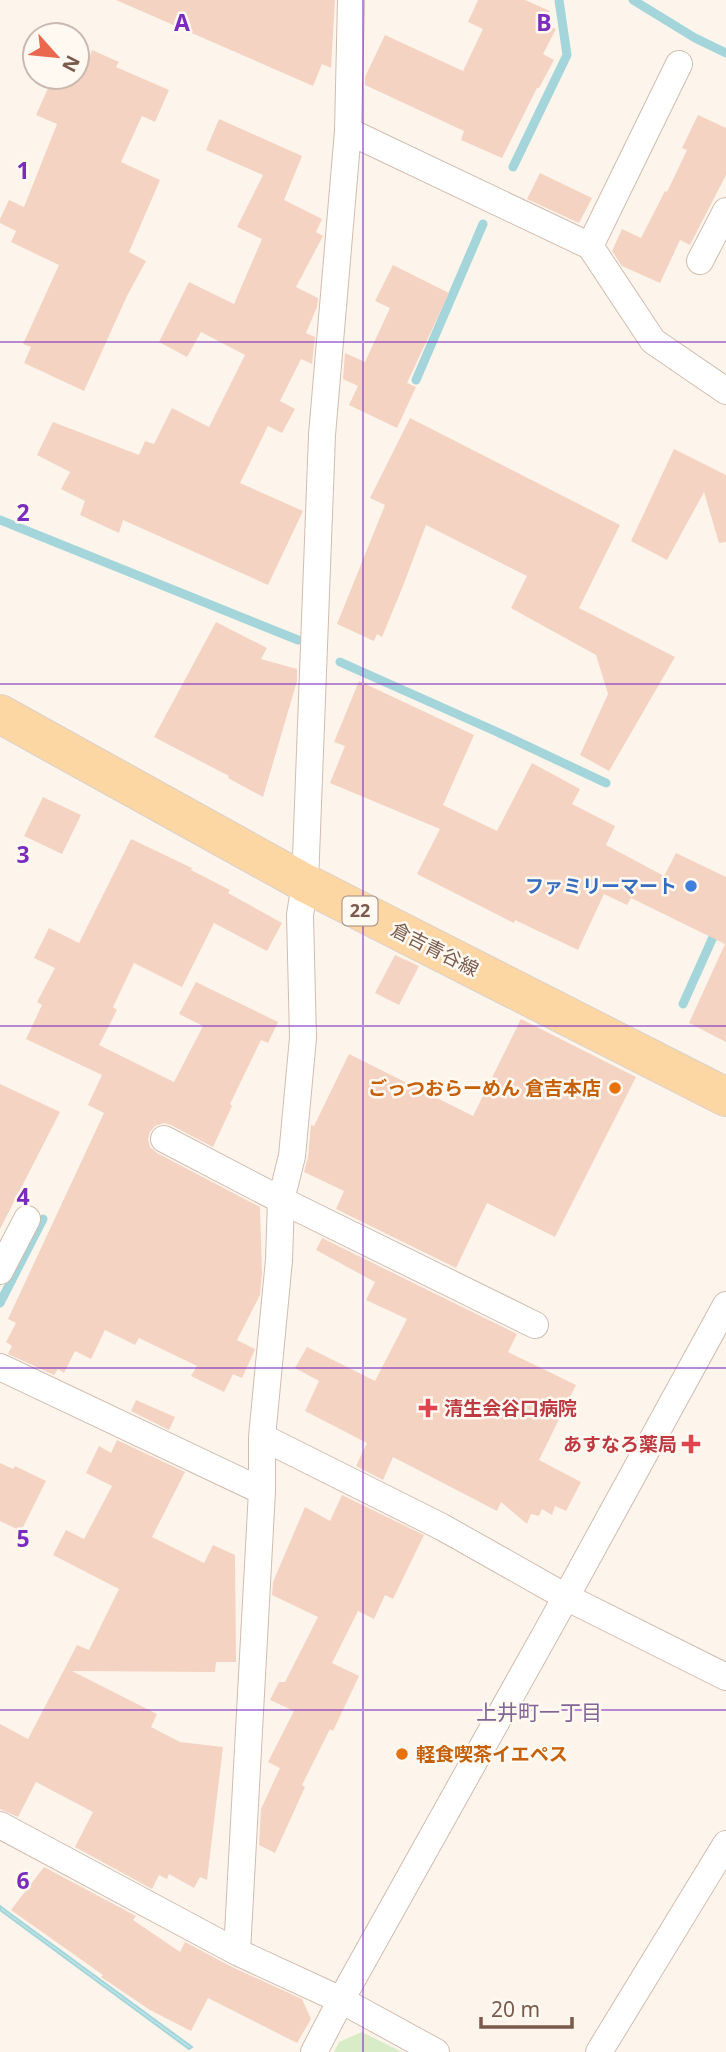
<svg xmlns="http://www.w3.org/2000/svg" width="726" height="2052" font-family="'Noto Sans','Noto Sans JP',sans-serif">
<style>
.green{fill:#d9ecc8}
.water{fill:#bee5e8;stroke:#a4d5da;stroke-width:2}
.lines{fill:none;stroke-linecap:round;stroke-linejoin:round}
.stream{stroke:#a4d5da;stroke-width:9}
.building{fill:#f4d3c2}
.street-casing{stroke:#d1bcaf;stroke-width:28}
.primary-casing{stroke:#dad1cd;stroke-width:40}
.street{stroke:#fff;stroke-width:26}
.primary{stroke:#fcd6a3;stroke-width:38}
.grid{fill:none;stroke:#7b2cbf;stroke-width:2;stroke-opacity:0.55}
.shop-dot{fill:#3f7fe0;stroke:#fff9f2;stroke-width:2.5}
.food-dot{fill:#e8710a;stroke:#fff9f2;stroke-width:2.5}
.health-dot{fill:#e0444e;stroke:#fff9f2;stroke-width:2.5}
.labels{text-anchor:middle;stroke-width:5;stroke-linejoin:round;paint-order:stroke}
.shield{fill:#fff9f2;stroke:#a28a7e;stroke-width:2}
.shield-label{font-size:18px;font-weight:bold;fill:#7a5a4c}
.shop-label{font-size:19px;font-weight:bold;fill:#366cbe;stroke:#fff9f2;text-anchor:end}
.street-label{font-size:19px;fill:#7a5a4c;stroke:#fff9f2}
.food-label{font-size:19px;font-weight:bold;fill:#c56008;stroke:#fff9f2;text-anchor:end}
.health-label{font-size:19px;font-weight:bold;fill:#be3a42;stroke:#fff9f2;text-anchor:start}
.neighbourhood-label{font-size:21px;fill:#826595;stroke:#fff9f2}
.grid-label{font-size:23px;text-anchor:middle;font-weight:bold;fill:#7b2cbf;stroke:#fff9f2;stroke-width:5;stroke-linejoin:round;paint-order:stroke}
</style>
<rect width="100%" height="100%" fill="#fdf5eb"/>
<path class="green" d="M362,2032l40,20h-68l5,-10z"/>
<path class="water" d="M0,1906l12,9 180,132 -3,2 -189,-139z"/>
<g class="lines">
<path class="stream" d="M633,0l62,38 31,15
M513,167l54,-112 -8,-55
M416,380l67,-156
M0,520l298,120
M340,662l155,69 111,52
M683,1004l43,-96
M0,1303l43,-84"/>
</g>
<path class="building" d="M116,0h219l-4,68 -9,-4 -9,22z
M478,0h47l25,11 -7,13 13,5 -13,25 11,6 -15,28h-2l-35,70 -41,-18 3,-9 -99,-46v-8l20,-42 78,36 20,-42 -15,-7z
M92,50l27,12 -3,5 53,23 -14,32 -13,-6 -21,46 39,18 -31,72 17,9 -19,35 -43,95 -60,-28 7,-16 -8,-3 36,-79 -48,-23 5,-11 -16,-8v-4l9,-19 15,7 33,-83 -21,-9 17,-38h24v-21l11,5z
M698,115l28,13v47l-36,70 -10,-5 -20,43 -38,-17 -10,-15 10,-22 19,9 24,-47 2,1 20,-42 -5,-2z
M219,119l83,37 -18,44 38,19 -6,13 7,4 -27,51 22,11 -1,9 -11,26 9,4 -3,27 -11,-5 -21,42 15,8 -13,24 -14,-7 -28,57 63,28 -35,74 -145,-65 -4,13 -39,-18 5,-14 -24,-12 9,-17 -33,-17 16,-33 86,33 6,-14 9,3 18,-36 37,19 36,-72 -44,-23 -14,25 -28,-15 30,-60 45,22 28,-65 -25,-12 26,-52 -57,-25z
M540,173l52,25 -13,25 -52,-24z
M393,265l56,28 -42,90 9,4 -19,41 -48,-23 9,-19 -15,-7 2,-26 20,9 25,-54 -15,-7z
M410,418l210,107 -41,83 96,49 -66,114 -29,-16 28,-61 -12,-39 -85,-47 16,-32 -101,-51 -23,61 -21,51 -5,-3 -3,7 -37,-17 48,-119 -15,-7z
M674,449l52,26v67l-7,1 -15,-51 -37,68 -36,-19z
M216,622l51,26 -6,11 36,10v12l-34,116 -35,-19 1,-2 -75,-39z
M359,681l115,54 -31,70 54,26 35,-68 48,26 -8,15 43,22 -9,19 58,31 12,-23 50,24v165l-37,-19 36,-79 -94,-46 -4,7 -23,-11 -26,56 -63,-30 -1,3 -97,-49 23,-45 -110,-46 15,-37 -11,-4z
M43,797l38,18 -19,39 -38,-18z
M131,839l61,29 -1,2 39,20 -2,3 54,30 -15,28 -53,-28 -32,64 -48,-24 -21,44 4,3 -18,35 75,37 29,-56 -24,-12 17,-32 82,40 -10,21 -7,-3 -31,64 2,2 -19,41 -42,-22 -7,-2 -9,3 -5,6 -2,7 2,8 7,6 103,54 2,66 -2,22 -23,45 18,9 -1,3 -12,26 -9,-4 -9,18 -33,-16 6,-10 -58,-28 -4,7 -30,-15 -14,29 -16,-8 -11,22 -6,-4 -4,6 -46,-21 4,-8 -6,-4 10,-19 -8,-4 96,-206 -16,-8 14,-30 -76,-36 16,-34 -5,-3 18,-34 -21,-10 15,-30 30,15z
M395,955l24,11 -20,39 -24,-12z
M521,1019l115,58 -81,160 -68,-34 -31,65 -120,-59 8,-18 -40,-19 4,-15 3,-32 3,1 35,-72 124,62z
M0,1084l60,28 -60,117z
M322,1238l195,96 -9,18 68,33 -37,75 42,22 -15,29 -11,-5 -3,9 -10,-6 -3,7 -8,-2 -4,10 -26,-22 -4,9 -104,-54 -10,23 -27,-14 11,-23 -62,-32 14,-30 -24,-13 12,-21 68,34 32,-62 -41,-19 9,-18 -59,-32z
M136,1400l39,17 -6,13 -38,-19z
M117,1440l68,32 -33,65 52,26 9,-18 22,10 1,107h-20l-1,10 -143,-1 85,43 -6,13 29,15 43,5 -16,133 -7,-3 -6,11 -25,-14 -2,5 -8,-4 -7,14 -77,-42 18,-35 -57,-30 -18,35 -18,-8v-85l28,15 49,-94 12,5 30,-61 -66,-34 13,-25 18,9 28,-53 -26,-13 13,-27 12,7z
M0,1463l13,6 2,-3 31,15 -25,50 -21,-10z
M342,1495l82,40 -31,64 -8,-4 -11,24 -16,-8 -26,52 27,13 -26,55 -3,-2 -28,56 3,2 -30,66 -16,-8 2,-36 19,-41 -12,-6 26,-51 -24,-11 9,-18h6l33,-65 -46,-22 1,-13 32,-75 25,14z
M44,1867l92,49 -3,4 47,32 5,-10 45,24 72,33 9,20 -14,24 -89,-45 -17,33 -41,-21 -49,-33 2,-2 -92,-65z"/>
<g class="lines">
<defs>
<path id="street" d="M348,131l242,115 63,95 73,50
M590,246l89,-182
M700,261l26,-50
M164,1139l117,61 254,125
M0,1271l27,-52
M0,1367l262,124
M262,1437l180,90 124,70 160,80
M0,1825l237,127 104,48 95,52
M237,1952l25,-461v-54l17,-177 2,-60 11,-44 11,-118 -3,-123 5,-32 17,-448 26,-304 3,-131
M314,2052l27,-52 225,-403 160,-292
M599,2052l127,-208"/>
<path id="primary" d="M0,714l305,169 421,214"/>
</defs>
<use href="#street" class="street-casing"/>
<use href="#primary" class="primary-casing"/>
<use href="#street" class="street"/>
<use href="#primary" class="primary"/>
</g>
<path class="grid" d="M363,0v2052M0,342h726M0,684h726M0,1026h726M0,1368h726M0,1710h726"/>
<circle class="shop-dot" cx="691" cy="886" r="7"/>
<g class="food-dot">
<circle cx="615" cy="1088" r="7"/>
<circle cx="402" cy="1754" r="7"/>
</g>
<g class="health-dot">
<path d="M424.5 1397.5h7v7h7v7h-7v7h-7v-7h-7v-7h7z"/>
<path d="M687.5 1433.5h7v7h7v7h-7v7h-7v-7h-7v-7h7z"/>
</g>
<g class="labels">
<rect class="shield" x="342.5" y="896.5" width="35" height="29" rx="5"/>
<g class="shield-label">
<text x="360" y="917">22</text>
</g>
<g class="shop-label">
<text x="677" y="893">ファミリーマート</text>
</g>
<g class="street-label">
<text transform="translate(435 949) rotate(27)" y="7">倉吉青谷線</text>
</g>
<g class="food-label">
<text x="601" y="1095">ごっつおらーめん 倉吉本店</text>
<text x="416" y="1761" text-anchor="start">軽食喫茶イエペス</text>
</g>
<g class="health-label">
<text x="444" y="1415">清生会谷口病院</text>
<text x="677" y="1451" text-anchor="end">あすなろ薬局</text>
</g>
<g class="neighbourhood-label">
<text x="539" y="1720">上井町一丁目</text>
</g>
</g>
<g class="grid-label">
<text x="182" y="31">A</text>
<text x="544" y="31">B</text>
<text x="23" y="179">1</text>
<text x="23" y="521">2</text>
<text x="23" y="863">3</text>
<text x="23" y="1205">4</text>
<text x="23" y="1547">5</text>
<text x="23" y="1889">6</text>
</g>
<g transform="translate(56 56) rotate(117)"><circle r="33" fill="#fff9f2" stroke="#cab9b0" stroke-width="2"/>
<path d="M0-5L12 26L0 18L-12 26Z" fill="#e9684e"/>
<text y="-10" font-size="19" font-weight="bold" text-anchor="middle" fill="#7a5a4c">N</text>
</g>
<path d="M481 2017v10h91v-10" fill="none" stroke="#7a5a4c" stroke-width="3.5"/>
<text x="491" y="2017" font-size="21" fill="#7a5a4c" stroke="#fff9f2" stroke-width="5" paint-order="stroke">20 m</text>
</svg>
